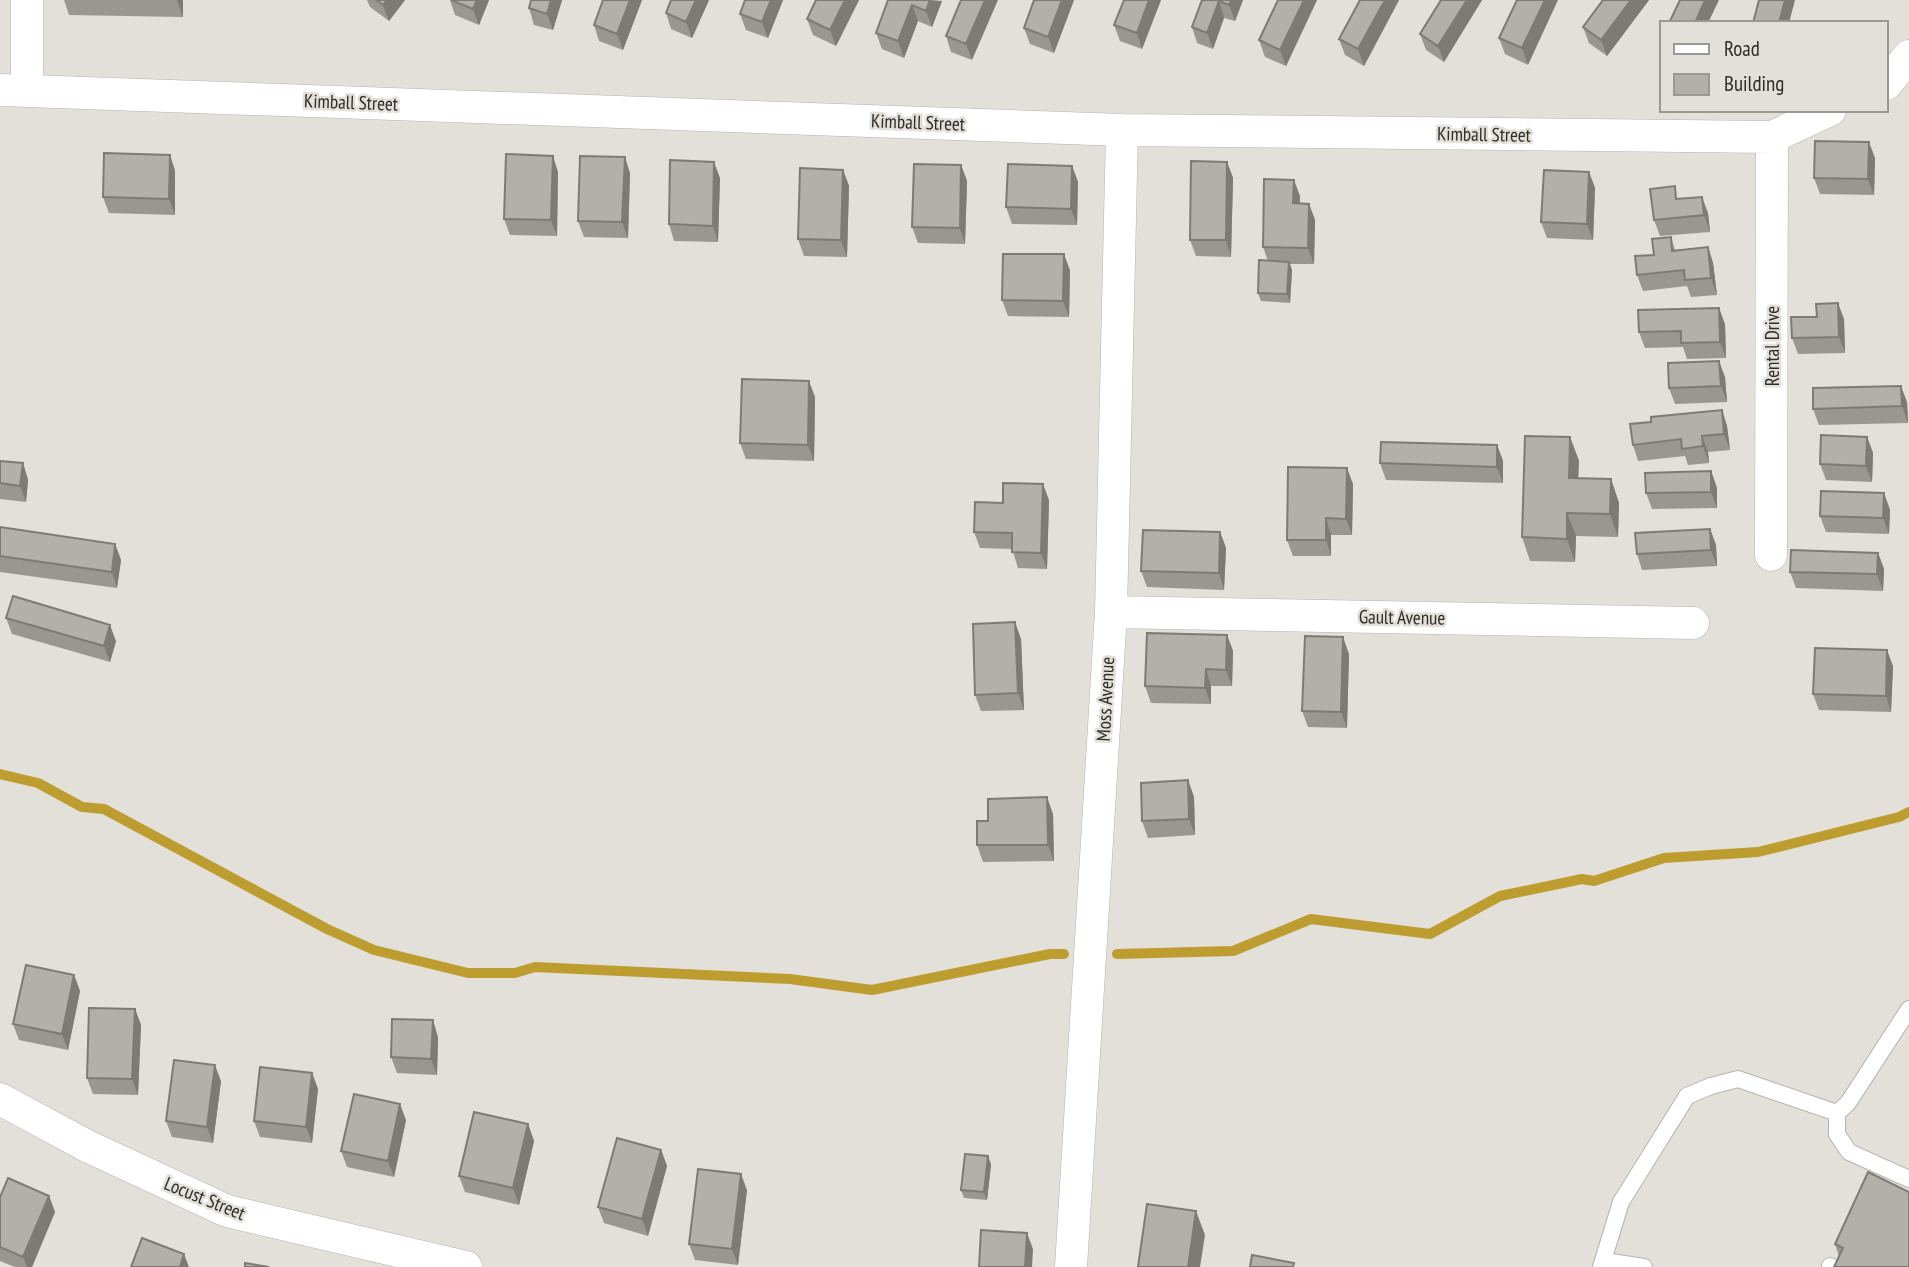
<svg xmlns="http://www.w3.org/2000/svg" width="1909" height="1267" font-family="'PT Sans Narrow',sans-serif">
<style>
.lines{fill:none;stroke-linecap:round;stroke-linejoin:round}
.stream{stroke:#bd9d30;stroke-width:10}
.lane-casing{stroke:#b5b3ac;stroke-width:18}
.street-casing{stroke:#b5b3ac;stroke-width:33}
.lane{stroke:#fff;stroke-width:16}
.street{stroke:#fff;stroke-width:32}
.wall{fill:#999790}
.shaded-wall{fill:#7d7b76}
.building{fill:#b2b0a8;stroke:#7d7b76;stroke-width:2}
.labels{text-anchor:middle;stroke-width:5;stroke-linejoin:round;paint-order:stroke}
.street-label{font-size:19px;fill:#2d2c29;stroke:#e3e0d9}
</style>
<rect width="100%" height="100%" fill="#e3e0d9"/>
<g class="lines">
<path class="stream" d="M0,774l38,9 44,24 22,2 223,120 47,21 94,23h47l20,-6 255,12 82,11 178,-36h14
M1117,954l116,-3 78,-32 119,15 70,-38 82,-17 12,2 70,-23 94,-6 141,-35 10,-5"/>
<defs>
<path id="lane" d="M1909,1009l-61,94 -11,10v21l12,18 60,27
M1604,1261l40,6
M1601,1267l20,-65 66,-106 24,-10 27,-7 99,34
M1830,1267v-1"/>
<path id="street" d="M27,0v91
M1886,84l23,-28
M0,90l1122,40 650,7 58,-27
M1771,555l1,-418
M1111,612l582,11
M0,1099l87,47 140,65 239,56
M1071,1267l40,-655 11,-482"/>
</defs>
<use href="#lane" class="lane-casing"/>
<use href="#street" class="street-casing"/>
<use href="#lane" class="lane"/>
<use href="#street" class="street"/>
</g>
<path class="wall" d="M64,0h119v17l-114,-2z
M367,0h38l-16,21 -19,-14z
M450,0h39l-10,25 -24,-10z
M531,0h31l-9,30 -19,-5 -5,-17z
M603,0h39l-19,50 -24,-9 -5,-16z
M671,0h38l-17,38 -21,-9 -5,-16z
M783,0l-15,38 -22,-8 -6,-16z
M816,0h43l-23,46 -23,-11 -6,-16z
M888,0l54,1 -10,26 -14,-6 -14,37 -22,-9 -6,-16z
M961,0l11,60 -21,-8 -5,-16z
M1074,0l-20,53 -24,-9 -6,-16z
M1124,0h37l-19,49 -22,-8 -6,-16z
M1202,0h41l-8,21 -11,-3 -11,31 -16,-6 -5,-16z
M1278,0h39l-31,66 -21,-9 -6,-17z
M1360,0h39l-35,66 -19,-11 -6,-16z
M1441,0h41l-38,62 -18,-12 -6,-16z
M1517,0l11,65 -23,-11 -6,-16z
M1603,0h46l-42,56 -18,-13 -6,-16z
M170,155l5,16v44l-66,-2 -6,-16z
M1875,158l-1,37 -54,-1 -6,-16z
M1227,162l6,16 -2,79 -35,-1 -6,-16z
M961,165l6,16 -2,63 -47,-1 -6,-16z
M1072,166l6,16 -1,43 -65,-1 -6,-17z
M843,170l6,16 -2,71 -43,-1 -6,-17z
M558,172l-1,64 -47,-1 -6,-16z
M1589,172l6,16 -2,52 -46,-2 -6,-16z
M630,173l-2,65 -44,-1 -6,-16z
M720,178l-2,64 -44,-1 -5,-17z
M1300,196l-1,7 10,1 6,16 -1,44h-24l2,6 -2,33 -29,-2 -3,-8 10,-32 -5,-14z
M1708,213l2,19 -50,4 -6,-16z
M1671,237l4,13 33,-3 5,16 4,32 -26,2 -4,-11 -44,5 -6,-16 17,-20z
M1070,270l-1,47 -61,-1 -6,-16z
M1844,319l1,34 -47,1 -6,-16z
M1725,324l1,34 -39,1 -4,-12 -38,1 -6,-16z
M1725,377l2,25 -52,2 -6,-16z
M815,397l-1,64 -68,-2 -6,-16z
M1907,402l1,21 -89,2 -6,-16z
M1722,410l5,16 3,24 -22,2 1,11 -21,2 -3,-9 -47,5 -5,-16 18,-23z
M1570,437l9,24 -1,18h33l8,24 -1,34 -42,-1 -1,26 -45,-1 -8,-24z
M1867,437l6,16 -1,29 -46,-2 -6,-16z
M1497,445l6,16v22l-117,-3 -6,-17z
M0,461l23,2 5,17 -2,22 -26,-3z
M1711,471l6,17v20l-65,1 -6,-16z
M1353,484l-1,51h-21v21h-38l-6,-16z
M1884,493l6,17 -1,24 -63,-2 -6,-16z
M1049,500l-2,69 -29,-1 -6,-19 -32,-1 -6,-16 29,-29z
M0,527l115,17 6,16 -4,28 -117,-16z
M1710,529l6,16 1,21 -75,4 -5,-16z
M1220,532l6,16 -2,42 -77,-3 -6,-16z
M1878,553l6,16 -1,22 -87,-3 -6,-16z
M6,618l110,23 -6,21 -98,-28z
M1227,635l6,16 -1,35h-21v18l-60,-1 -6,-17z
M1021,639l3,71 -43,1 -6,-16z
M1349,654l-2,74 -39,-1 -6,-16z
M1893,666l-2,46 -72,-2 -6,-16z
M1188,780l6,17 1,38 -47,3 -6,-17z
M1053,814l1,47 -71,1 -6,-17 11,-24z
M74,975l6,16 -12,59 -49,-10 -6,-16z
M135,1009l6,16 -3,70 -45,-1 -6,-16z
M438,1037l-1,38 -40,-2 -6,-16z
M312,1073l6,16 -6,54 -52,-6 -6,-16z
M221,1081l-8,62 -41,-6 -6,-16z
M406,1120l-12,57 -47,-10 -6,-16z
M528,1124l6,17 -15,64 -54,-13 -6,-16z
M661,1150l6,16 -19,70 -44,-13 -6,-16z
M988,1156l3,9 -4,35 -23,-2 -3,-8z
M747,1190l-9,75 -43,-5 -6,-16z
M1909,1192l-70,64 -4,-12z
M49,1196l6,16 -23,55h-17l-15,-6v-64z"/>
<path class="shaded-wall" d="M177,0h6v17z
M387,0h18l-16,21 -6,-16z
M477,0h12l-10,25 -6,-16z
M551,0h11l-9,30 -6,-16z
M630,0h12l-19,50 -6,-16z
M696,0h13l-17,38 -6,-16z
M771,0h12l-15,38 -6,-16z
M845,0h14l-23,46 -6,-16z
M930,0l12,1 -10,26 -6,-16z
M985,0h13l-26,60 -6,-16z
M1062,0h12l-20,53 -6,-16z
M1149,0h12l-19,49 -5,-16z
M1231,0h12l-8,21 -6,-16z
M1304,0h13l-31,66 -6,-16z
M1385,0h14l-35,66 -6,-17z
M1467,0h15l-38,62 -6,-16z
M1545,0h13l-30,65 -6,-17z
M1631,0h18l-42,56 -6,-16z
M1705,0h14l-11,23h-13z
M1785,0h10l-6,23h-10z
M1219,1l5,17 -11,31 -6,-16z
M912,5l6,16 -14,37 -6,-17z
M1869,142l6,16 -1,37 -6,-16z
M170,155l5,16v44l-6,-16z
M553,156l5,16 -1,64 -6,-16z
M625,157l5,16 -2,65 -6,-16z
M714,162l6,16 -2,64 -5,-16z
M1227,162l6,16 -2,79 -5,-17z
M961,165l6,16 -2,63 -5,-16z
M1072,166l6,16 -1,43 -6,-16z
M843,170l6,16 -2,71 -6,-17z
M1589,172l6,16 -2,52 -6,-16z
M1294,180l6,16 -1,23 -6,-16z
M1702,197l6,16 2,19 -6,-17z
M1309,204l6,16 -1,44 -6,-16z
M1708,247l5,16 4,32 -6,-17z
M1064,254l6,16 -1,47 -6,-16z
M1289,262l3,8 -2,33 -3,-9z
M1838,303l6,16 1,34 -6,-16z
M1719,308l6,16 1,34 -6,-16z
M1719,361l6,16 2,25 -6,-16z
M809,381l6,16 -1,64 -6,-16z
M1901,386l6,16 1,21 -6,-17z
M1722,410l5,16 3,24 -6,-16z
M1702,436l6,16 1,11 -6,-17z
M1570,437l9,24 -2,41 -8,-24z
M1867,437l6,16 -1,29 -6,-16z
M1497,445l6,16v22l-6,-16z
M23,463l5,17 -2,22 -6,-16z
M1347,468l6,16 -1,51 -6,-16z
M1711,471l6,17v20l-6,-16z
M1611,479l8,24 -1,34 -8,-23z
M1043,484l6,16 -2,69 -6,-16z
M1884,493l6,17 -1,24 -6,-16z
M1567,513l9,23 -1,26 -8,-23z
M1326,518l5,17v21l-5,-16z
M1710,529l6,16 1,21 -6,-16z
M1220,532l6,16 -2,42 -5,-17z
M115,544l6,16 -4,28 -5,-16z
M1878,553l6,16 -1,22 -6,-17z
M1015,622l6,17 3,71 -6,-17z
M110,625l6,16 -6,21 -6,-16z
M1227,635l6,16 -1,35 -6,-16z
M1343,637l6,17 -2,74 -6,-16z
M1887,650l6,16 -2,46 -5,-16z
M1206,669l5,17v18l-6,-16z
M1188,780l6,17 1,38 -6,-16z
M1047,797l6,17 1,47 -6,-16z
M74,975l6,16 -12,59 -6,-16z
M135,1009l6,16 -3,70 -6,-16z
M433,1020l5,17 -1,38 -6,-16z
M215,1065l6,16 -8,62 -6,-16z
M312,1073l6,16 -6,54 -6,-16z
M400,1104l6,16 -12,57 -6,-16z
M528,1124l6,17 -15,64 -6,-17z
M661,1150l6,16 -19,70 -6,-17z
M988,1156l3,9 -4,35 -3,-8z
M741,1174l6,16 -9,75 -6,-16z
M49,1196l6,16 -23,55h-5l-4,-10z
M1196,1211l9,24 -5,32h-12z
M1027,1233l6,16 -1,18h-7z
M184,1254l5,13h-9z"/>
<path class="building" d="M376,0h11l-4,5z
M451,0h26l-4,9z
M531,0h20l-4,14 -18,-6z
M603,0h27l-13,34 -23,-9z
M671,0h25l-10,22 -20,-9z
M745,0h26l-9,22 -22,-8z
M816,0h29l-15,30 -23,-11z
M888,0h42l-4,11 -14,-6 -14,36 -22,-8z
M961,0h24l-19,44 -20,-8z
M1034,0h28l-14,37 -24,-9z
M1124,0h25l-12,33 -23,-8z
M1202,0h29l-2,5 -10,-4 -12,32 -15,-6z
M1278,0h26l-24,50 -21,-10z
M1360,0h25l-27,49 -19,-10z
M1441,0h26l-29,46 -18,-12z
M1517,0h28l-23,48 -23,-10z
M1603,0h28l-30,40 -18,-13z
M1680,0h25l-10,23h-26z
M1759,0h26l-6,23h-26z
M1815,141l54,1 -1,37 -54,-1z
M104,153l66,2 -1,44 -66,-2z
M506,154l47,2 -2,64 -47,-1z
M580,156l45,1 -3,65 -44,-1z
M670,160l44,2 -1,64 -44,-2z
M1191,161l36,1 -1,78h-36z
M914,164l47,1 -1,63 -48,-1z
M1008,164l64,2 -1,43 -65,-2z
M800,168l43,2 -2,70 -43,-1z
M1544,170l45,2 -2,52 -46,-2z
M1264,179l30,1 -1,23 16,1 -1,44 -45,-1z
M1675,186l1,13 26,-2 2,18 -50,5 -4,-31z
M1671,237l1,14 36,-4 3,31 -26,2 -1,-10 -47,5 -2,-19 19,-1 -2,-16z
M1003,254h61l-1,47 -61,-1z
M1259,260l30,2 -2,32 -29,-1z
M1838,303l1,34 -47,1 -1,-21h26l-1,-13z
M1719,308l1,34 -39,1v-12l-42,1 -1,-22z
M1719,361l2,25 -52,2 -1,-25z
M742,379l67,2 -1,64 -68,-2z
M1901,386l1,20 -89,3v-21z
M1722,410l2,24 -22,2 1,10 -21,3 -1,-10 -48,6 -3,-21 21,-2v-5z
M1821,435l46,2 -1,29 -46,-2z
M1525,436l45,1 -1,41 42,1 -1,35 -43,-1v26l-45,-2z
M1381,442l116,3v22l-117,-4z
M0,461l23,2 -3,23 -20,-3z
M1288,467l59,1 -1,51 -20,-1v22h-39z
M1711,471v21l-65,1 -1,-20z
M1003,483l40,1 -2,69 -29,-1v-19l-38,-1 1,-30 28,1z
M1821,491l63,2 -1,25 -63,-2z
M0,527l115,17 -3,28 -112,-16z
M1710,529l1,21 -74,4 -2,-21z
M1143,530l77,2 -1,41 -78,-2z
M1791,550l87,3 -1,21 -87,-2z
M13,596l97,29 -6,21 -98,-28z
M1015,622l3,71 -43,2 -2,-71z
M1147,633l80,2 -1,35 -20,-1 -1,19 -60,-2z
M1305,636l38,1 -2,75 -39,-1z
M1815,648l72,2 -1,46 -73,-2z
M1188,780l1,39 -47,2 -1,-38z
M1047,797l1,48h-71v-24h11v-22z
M26,965l48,10 -12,59 -49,-10z
M89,1008l46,1 -3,70 -45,-1z
M392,1019l41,1 -2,39 -40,-2z
M174,1060l41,5 -8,62 -41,-6z
M260,1067l52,6 -6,54 -52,-6z
M354,1094l46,10 -12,57 -47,-10z
M474,1112l54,12 -15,64 -54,-12z
M617,1138l44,12 -19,69 -44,-12z
M965,1154l23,2 -4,36 -23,-2z
M698,1169l43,5 -9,75 -43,-5z
M1868,1172l41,20v75h-75l9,-19 -8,-4z
M8,1178l41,18 -26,61 -23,-10v-50z
M1147,1204l49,7 -8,56h-50z
M981,1230l46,3 -2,34h-46z
M142,1238l42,16 -4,13h-49z
M1252,1255l42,8 -1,4h-43z
M245,1263l24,4h-24z"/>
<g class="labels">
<g class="street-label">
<text transform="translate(351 102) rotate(2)" y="7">Kimball Street</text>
<text transform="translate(918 122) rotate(2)" y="7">Kimball Street</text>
<text transform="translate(1484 134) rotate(1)" y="7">Kimball Street</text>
<text transform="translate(1772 346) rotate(-90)" y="7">Rental Drive</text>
<text transform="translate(1402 617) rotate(1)" y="7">Gault Avenue</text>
<text transform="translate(1105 699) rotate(-87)" y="7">Moss Avenue</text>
<text transform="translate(205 1198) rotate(22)" y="7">Locust Street</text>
</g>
</g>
<rect x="1660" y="21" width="228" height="91" fill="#e3e0d9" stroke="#9a9893" stroke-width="2"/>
<rect x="1674" y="44" width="35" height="10" fill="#ffffff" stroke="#9a9893" stroke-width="2"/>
<text x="1724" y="56" font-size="21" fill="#2d2c29">Road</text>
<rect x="1674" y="74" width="35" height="21" fill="#b2b0a8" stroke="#9a9893" stroke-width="2"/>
<text x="1724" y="91" font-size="21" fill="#2d2c29">Building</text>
</svg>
